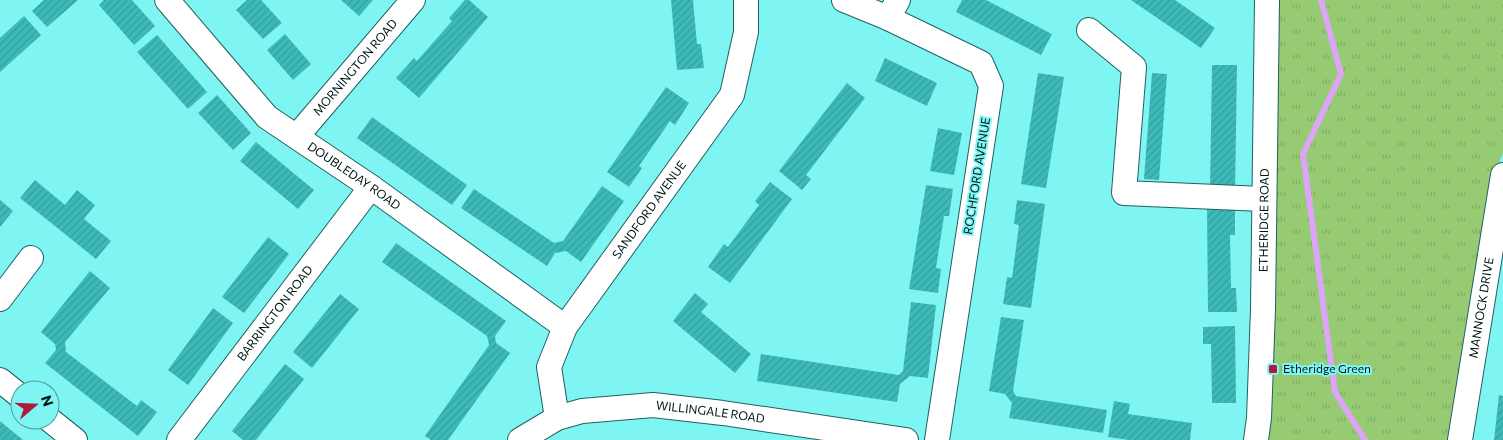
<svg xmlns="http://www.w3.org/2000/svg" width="1503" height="440" font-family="Commissioner,sans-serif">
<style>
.grass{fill:url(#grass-tufts)}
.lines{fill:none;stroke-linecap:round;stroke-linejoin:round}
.stream{stroke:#dca5f7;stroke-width:6}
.building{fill:url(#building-hatch)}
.street-casing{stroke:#206160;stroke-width:26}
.street{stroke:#fff;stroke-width:24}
.poi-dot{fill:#ae1940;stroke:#7ff5f3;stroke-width:2}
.labels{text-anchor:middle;stroke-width:4;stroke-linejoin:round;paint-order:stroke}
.street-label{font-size:12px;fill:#001717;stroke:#7ff5f3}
.poi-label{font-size:12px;fill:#001717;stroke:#7ff5f3;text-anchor:start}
</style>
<defs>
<pattern id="grass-tufts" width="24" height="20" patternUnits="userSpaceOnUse" patternTransform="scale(1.25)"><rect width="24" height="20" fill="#96cb73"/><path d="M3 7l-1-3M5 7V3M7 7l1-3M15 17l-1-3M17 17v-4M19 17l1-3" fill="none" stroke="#80ae63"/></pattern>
<pattern id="building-hatch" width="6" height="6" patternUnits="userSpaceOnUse" patternTransform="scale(1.25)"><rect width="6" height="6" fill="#3dbab8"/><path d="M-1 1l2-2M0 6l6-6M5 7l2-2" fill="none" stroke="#349f9d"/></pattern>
</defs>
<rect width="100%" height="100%" fill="#7ff5f3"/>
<path class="grass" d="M1273,0h230v153l-10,23 -43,264h-184l7,-72z"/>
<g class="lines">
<path class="stream" d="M1321,0l20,74 -38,80 32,238 30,48"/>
</g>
<path class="building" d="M44,0h34l-31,27 -15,-16z
M104,0h28l23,26 -21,19 -35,-40z
M247,0h14l21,23 -19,16 -27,-29z
M341,0h32l-14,16z
M465,0h4l19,17 -69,81 -23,-20 18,-20 3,3 35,-40 -3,-3z
M671,0h22l4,44h4l3,24 -27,2z
M962,0h24l66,34 -11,21 -85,-43z
M1131,0h44l40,28 -14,20z
M24,16l17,19 -41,37v-34z
M285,34l26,30 -18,16 -26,-30z
M157,35l50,57 -19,17 -51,-57z
M885,58l52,25 -10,23 -52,-25z
M1212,65h25l-2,127 -25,-1z
M1038,73l26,4 -18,111 -25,-4z
M1152,73l15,1 -8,106 -15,-1z
M847,83l18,15 -59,77 5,4 -9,11 -23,-19z
M666,87l23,16 -14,22 -5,-4 -31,45 3,2 -13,19 -22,-15z
M217,95l34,38 -18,17 -35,-37z
M372,117l95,68 -15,20 -95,-67z
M938,128l24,5 -8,42 -24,-4z
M256,142l58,48 -16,19 -58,-48z
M35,180l30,25 12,-15 18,15 -11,14 27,22 -15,18 -76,-61z
M770,182l22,17 -62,84 -22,-16 16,-23 4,3 31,-42 -4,-4z
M926,185l27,4 -4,27h-5l-8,52 5,1 -3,24 -29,-4z
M602,186l22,15 -43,61 -15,-11 -11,2 -8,13 -86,-58 13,-19 80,54 9,-2z
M0,200l13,11 -13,16z
M1017,200l28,4 -14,104 -28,-4 4,-27 5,1 7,-53 -5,-1z
M1207,207h28v28h-5l1,53h5l1,24h-29z
M268,237l21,17 -45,59 -22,-16z
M396,243l110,78 -11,15 1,7 14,10 -62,87h-17l-6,-4 64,-91 -2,-9 -105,-74z
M90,271l20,17 -45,54 1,10 71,54 4,-6 16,12 -19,24 -93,-73 11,-13 -1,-6 -14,-12z
M695,293l13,11 -7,8 50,42 -16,19 -62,-52z
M340,294l19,15 -47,59 -19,-16z
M911,302l25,3 -8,73 -18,-2 -10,8 -3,18 -140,-21 4,-27 138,21 4,-4z
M213,308l20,15 -45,62 -20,-15z
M1001,317l23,3 -11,71 3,5 91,14 -4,23 -94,-15 3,-15 -7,-9 -16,-3z
M1235,326l1,77h-24l-1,-59h-8v-17z
M285,364l19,15 -48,61h-13l-11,-9z
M1499,395l4,1v44h-9z
M1114,401l16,3 -2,10 64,9 -2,17h-61l-21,-3z
M0,421l23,19h-23z"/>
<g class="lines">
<defs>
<g id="street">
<path id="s1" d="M167,0l100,117 104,70 194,140"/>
<path d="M844,0l44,18 93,45 10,23 -54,354"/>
<path d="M888,18l10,-18"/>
<path d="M1089,30l45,37 -10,126 139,6"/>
<path id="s2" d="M297,136l116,-136"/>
<path d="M0,299l31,-41"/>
<path d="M0,380l20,16"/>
<path id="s3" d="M557,418l-8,-51 16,-40 167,-232 14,-63v-32"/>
<path d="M50,420l25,20"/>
<path id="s4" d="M179,440l192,-253"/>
<path id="s5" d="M520,440l37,-22 25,-7 71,-6 70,8 183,27"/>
<path id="s6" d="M1256,440l3,-22 4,-109 4,-309"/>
<path id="s7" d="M1460,440l43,-265"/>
</g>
</defs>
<use href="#street" class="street-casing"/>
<use href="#street" class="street"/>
</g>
<rect class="poi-dot" x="1268" y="364" width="10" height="10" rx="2.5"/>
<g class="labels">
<g class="street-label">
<text dy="4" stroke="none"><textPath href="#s2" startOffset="90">MORNINGTON ROAD</textPath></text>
<text dy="4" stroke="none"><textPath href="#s1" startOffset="259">DOUBLEDAY ROAD</textPath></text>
<text transform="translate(977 176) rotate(-81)" y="4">ROCHFORD AVENUE</text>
<text dy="4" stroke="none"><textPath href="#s3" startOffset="239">SANDFORD AVENUE</textPath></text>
<text dy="4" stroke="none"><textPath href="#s6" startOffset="220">ETHERIDGE ROAD</textPath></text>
<text dy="4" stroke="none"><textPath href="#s7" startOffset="134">MANNOCK DRIVE</textPath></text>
<text dy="4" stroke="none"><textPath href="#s4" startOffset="159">BARRINGTON ROAD</textPath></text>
<text dy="4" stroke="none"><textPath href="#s5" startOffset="198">WILLINGALE ROAD</textPath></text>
</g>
<g class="poi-label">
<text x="1283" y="373">Etheridge Green</text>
</g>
</g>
<g transform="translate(35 405) rotate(71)"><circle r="24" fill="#7ff5f3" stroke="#4c9c9b"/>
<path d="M0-4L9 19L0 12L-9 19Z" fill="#ae1940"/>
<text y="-8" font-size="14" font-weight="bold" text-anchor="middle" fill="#001717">N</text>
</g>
</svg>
